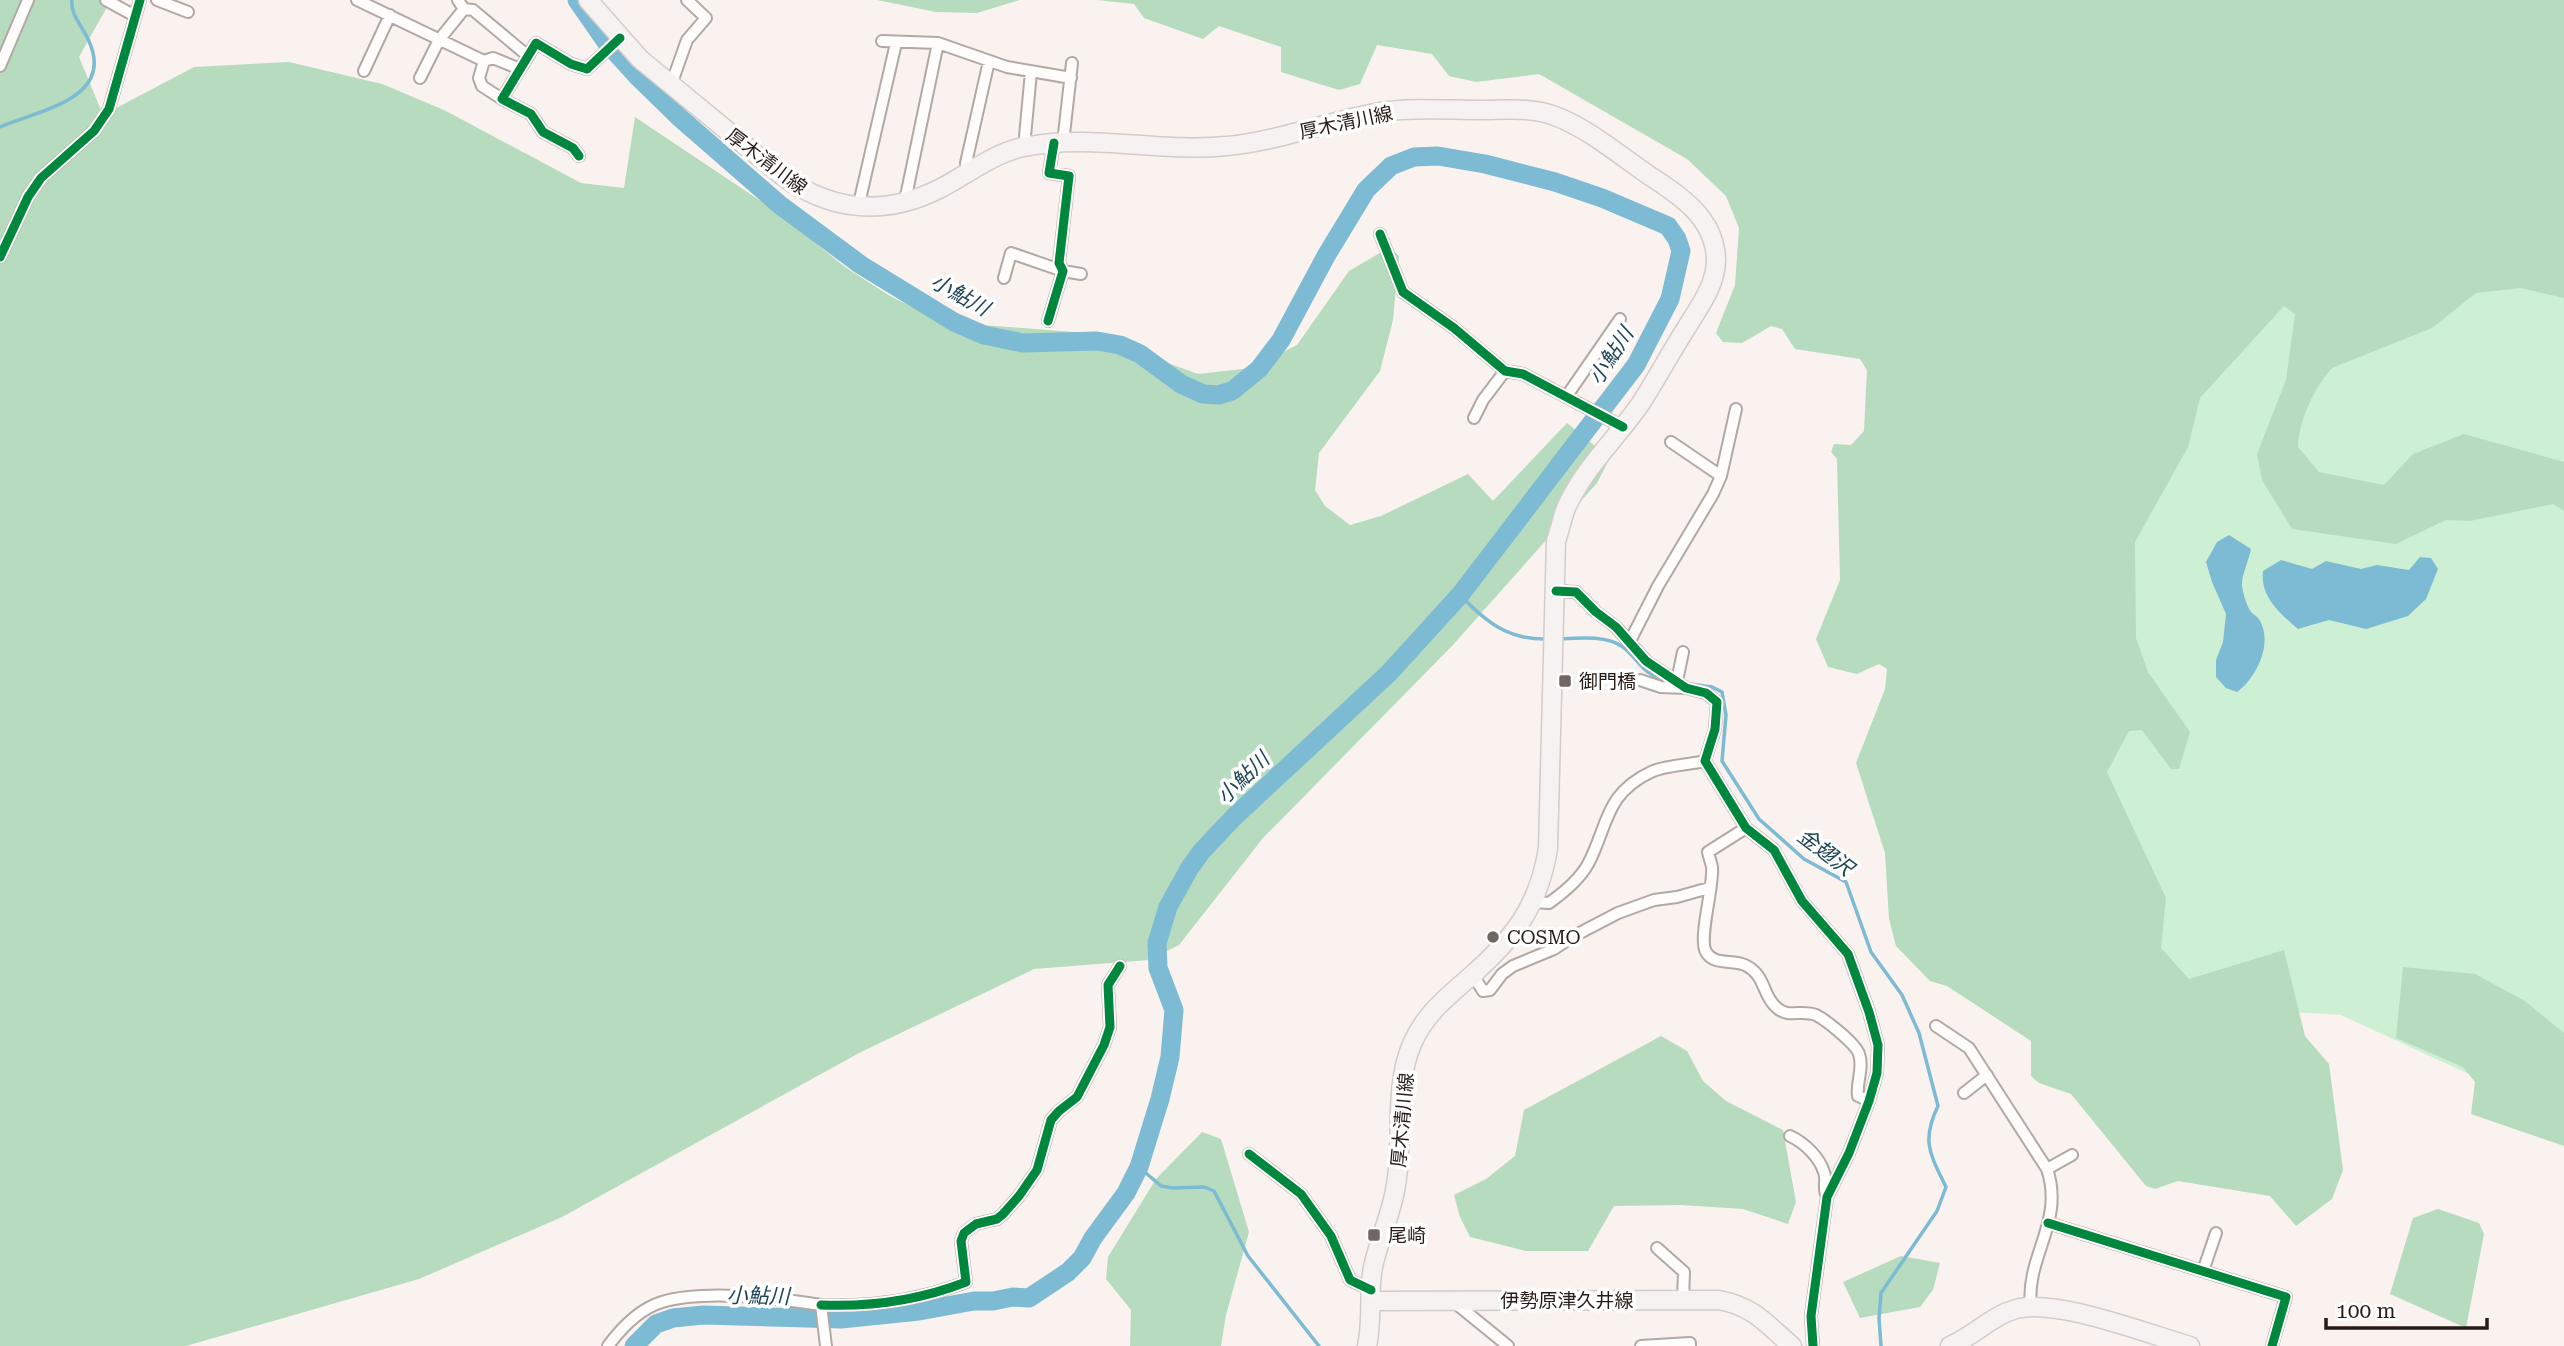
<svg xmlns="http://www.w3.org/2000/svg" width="2564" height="1346" font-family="'Roboto Serif','Noto Sans JP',serif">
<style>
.green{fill:#cdf0d5}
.forest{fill:#b6dbbf}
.water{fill:#7dbad3}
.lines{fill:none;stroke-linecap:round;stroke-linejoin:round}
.stream{stroke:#7dbad3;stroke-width:3.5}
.river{stroke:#7dbad3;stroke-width:19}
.street-casing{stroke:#b2a9a5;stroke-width:14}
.primary-casing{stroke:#d2cdca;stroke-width:21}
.street{stroke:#fefdfc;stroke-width:10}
.primary{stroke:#f7f2f2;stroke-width:18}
.cycleway-casing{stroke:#fff;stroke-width:13}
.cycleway{stroke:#00873e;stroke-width:9}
.poi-dot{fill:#716662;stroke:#fff;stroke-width:2.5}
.labels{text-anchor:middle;stroke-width:7;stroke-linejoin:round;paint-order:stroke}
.street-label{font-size:19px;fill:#271b16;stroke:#fff}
.poi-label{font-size:19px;fill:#271b16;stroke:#fff;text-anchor:start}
.water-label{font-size:21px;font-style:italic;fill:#1d4555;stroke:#fff}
</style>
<rect width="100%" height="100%" fill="#faf2ee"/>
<path class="green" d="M2272,225l292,15v878l-223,-103 -189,-12 -163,-455z"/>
<path class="forest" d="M0,0h111l-32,57 24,58 91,-48 95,-5 93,22 62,26 137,73 43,5 11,-71 142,95 68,55 45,29 53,26 143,11 112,41 53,-6 46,-23 52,-74 41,-24 9,9 -6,64 -13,51 -61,82 -4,37 10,16 25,19 31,-9 87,-42 25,27 74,-78 43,35 -13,25 -145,163 -189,192 -84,107 -30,15 -115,9 -175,84 -297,164 -143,62 -233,67h-186z
M877,0h143l-43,13 -41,-1z
M1097,0h1467v298l-43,-10 -45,5 -44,35 -100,40c-18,20 -33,52 -34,79l21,25 65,13 29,-31 51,-20 100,28v49l-11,-7 -83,17 -24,-1 -50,24 -104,-15 -30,-49 -5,-26 29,-74 9,-66 -11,-8 -84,92 -12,49 -53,95 1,96 12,34 42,60 -11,37h-8l-29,-39 -13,1 -22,41 59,126 -5,50 28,31 95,-29 21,86 24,28 14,106 -11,29 -36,27 -26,-30 -92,-15 -23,8 -9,-3 -75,-92 -32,-11 -8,-7v-35l-84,-55 -17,-5 -34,-35 -7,-27 -4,-66 -29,-90 29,-74 2,-20 -8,-5 -22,10 -29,-7 -12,-28 24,-59 -3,-121 -6,-7 3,-8 17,1 13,-14 3,-61 -7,-11 -65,-10 -13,-20 -11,-3 -29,17 -19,-1 -7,-9 19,-48 4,-57 -13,-32 -39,-37 -148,-85 -63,8 -27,-6 -17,-22 -55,-9 -17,39 -21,6 -58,-18v-25l-62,-21 -16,13 -59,-21 -10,-14z
M2403,967l72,7 50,27 39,32v113l-93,-32 4,-32 -12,-15 -67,-29z
M1661,1036l26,15 16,30 23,20 57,29 13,72 -8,22 -45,-15 -62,-4 -67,1 -26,45h-62l-56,-14 -10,-20 -6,-22 32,-16 29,-23 9,-46z
M1202,1132l19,7 28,93 -23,83 -5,31h-91l1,-36 -25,-31 2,-22 48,-78z
M2438,1209l41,14 5,11 -18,94 -76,-34 23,-76z
M1901,1256l39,7 -7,27 -13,17 -60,11 -17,-36z"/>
<path class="water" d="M2229,535l22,14c-2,11 -10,28 -9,37 1,7 5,21 9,26 2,2 7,5 8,7 15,24 -3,59 -22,73l-11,-4 -10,-11v-17l7,-18 3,-28 -14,-32 -6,-20 11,-20z
M2420,557l11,1 7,11 -12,30 -18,17 -42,13 -37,-9 -31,9c-18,-16 -38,-32 -35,-58l18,-11 31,9 14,-8 35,8 16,-4 32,5z"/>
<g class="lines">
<path class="stream" d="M0,127c39,-17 117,-28 88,-88 -6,-13 -18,-25 -16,-39
M1460,595c26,27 48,45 87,44
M1558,639c20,-1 48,-4 65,8 17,13 19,28 42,32
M1690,684l22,3 10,5 4,23 -4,46 37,58 45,40 42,23 25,70 31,43 17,38 19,73c-17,35 -8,48 8,81l-9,24 -56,82 -2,25 2,28
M1139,1167l22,19 12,2 31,-1 10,4 34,65 71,90"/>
<path class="river" d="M577,0l30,43 32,35 40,39 101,88 81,60 93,57 30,13 39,8 74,-2 23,4 20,9 41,30 22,10 15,1 14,-4 27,-22 22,-29 45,-84 40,-66 25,-24 23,-9 24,-1 47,8 70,18 47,16 66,28 9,13 4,12 -11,48 -34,66 -176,230 -71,78 -155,144 -33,35 -12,17 -21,38 -11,36 1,25 16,42 -4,47 -10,42 -21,68 -13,26 -33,45 -11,20 -14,14 -39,26 -16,-1 -20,4h-19l-55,10 -78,8 -138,-4 -30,3 -17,6 -22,22"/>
<defs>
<path id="street" d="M106,0l29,16
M157,0l31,12
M357,0l127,61 9,-3 27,11
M464,9l9,1 55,46
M882,41l56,2 69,24 64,11
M484,61l-5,17 3,8 20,13
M0,66l28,-66
M364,71l26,-56
M420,78l19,-38 25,-31 -6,-9
M671,85l16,-45 19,-22 -19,-18
M1063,143l9,-80
M1024,147l7,-75
M579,156l-6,-8 -30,-16 -12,-18 -29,-15 34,-56 35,21 16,5 33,-31
M969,172l-3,-9 23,-102
M905,201l33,-158
M858,208l38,-165
M1380,234l23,58 51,36 51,43 18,3 100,53
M0,257l28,-60 13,-19 53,-47 15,-22 31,-109
M1004,278l7,-25 52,18 18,3
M1048,321l15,-50 -4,-8 10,-87 -20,-3 5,-30
M1566,397l54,-78
M1474,418l9,-18 22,-29
M1671,442l50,34
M1556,591l20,1 20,20 20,15 30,34 40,27 20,5 11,9 -2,27 -10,32 41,67 28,22 28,51 46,53 21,58 9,33 -1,28 -8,28 -20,52 -22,44 -16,119 2,30
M1630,641l28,-55 55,-92 8,-18 15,-67
M1640,680l21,7 24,1
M1677,681l6,-29
M1746,828l-38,24c1,5 3,10 4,15 2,20 -14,71 -6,85 8,14 26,7 39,13 21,10 17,30 31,42 12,12 25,2 40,8 10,5 40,29 43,39 5,14 -3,28 -1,42l11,5
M1534,902l15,1c14,-10 31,-24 39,-39 20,-37 16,-70 63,-92 15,-7 37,-7 54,-11
M1473,975l10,16 7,-1 12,-16 11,-8 41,-17 18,-12 46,-24 36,-13 23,-3 32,-9
M1936,1026l33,22 78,121c18,53 -22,88 -16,138
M1964,1093l23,-18
M1790,1136c15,7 29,21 34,36 3,7 -1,15 2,22
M1249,1154l52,40 30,42 19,44 21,10
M2047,1169l25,-14
M2048,1223l238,74 -14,49
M1657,1248l27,24 -1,27
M2203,1271l13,-38
M1454,1302l54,44
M821,1305c49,2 99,-5 145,-23l-5,-41 3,-8 12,-9 21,-5 6,-5 16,-18 18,-26 14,-50 8,-9 18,-14 27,-52 6,-18 -2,-42 12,-19
M608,1346c14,-19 31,-37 54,-44 43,-13 114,-4 159,3l5,41
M1641,1346l49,-3v3"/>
<path id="primary" d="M588,0l52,59 140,115c49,37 103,43 159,15 28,-14 54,-36 85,-42 67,-14 136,6 203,-1 52,-5 102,-25 153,-34 33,-5 68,-2 102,-2 24,0 50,-3 73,6 34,13 63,38 92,58 32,21 68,43 69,86 0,25 -17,47 -29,67 -16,25 -30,51 -46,76 -24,35 -58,66 -75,105 -4,10 -6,22 -10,33l-8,307c-9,58 -34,90 -77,128 -24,21 -46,38 -59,68 -19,44 -8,95 -16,141 -4,28 -17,54 -23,82 -5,26 0,53 -6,79
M1371,1301l348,-1c36,7 47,24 73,46
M1950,1346c24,-10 41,-30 66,-37 40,-11 132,25 174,37"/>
</defs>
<use href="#street" class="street-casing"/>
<use href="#primary" class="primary-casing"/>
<use href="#street" class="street"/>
<use href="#primary" class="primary"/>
<defs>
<path id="cycleway" d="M579,156l-6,-8 -30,-16 -12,-18 -29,-15 34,-56 35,21 16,5 33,-31
M1380,234l23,58 51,36 51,43 18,3 100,53
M0,257l28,-60 13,-19 53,-47 15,-22 31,-109
M1048,321l15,-50 -4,-8 10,-87 -20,-3 5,-30
M1556,591l20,1 20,20 20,15 30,34 40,27 20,5 11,9 -2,27 -10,32 41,67 28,22 28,51 46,53 21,58 9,33 -1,28 -8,28 -20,52 -22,44 -16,119 2,30
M1249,1154l52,40 30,42 19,44 21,10
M2048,1223l238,74 -14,49
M821,1305c49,2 99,-5 145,-23l-5,-41 3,-8 12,-9 21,-5 6,-5 16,-18 18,-26 14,-50 8,-9 18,-14 27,-52 6,-18 -2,-42 12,-19"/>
</defs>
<use href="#cycleway" class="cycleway-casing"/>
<use href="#cycleway" class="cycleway"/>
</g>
<g class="poi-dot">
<rect x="1558" y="674" width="14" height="14" rx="3.5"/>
<circle cx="1493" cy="937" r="7"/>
<rect x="1367" y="1228" width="14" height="14" rx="3.5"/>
</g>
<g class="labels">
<g class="street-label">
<text transform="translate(1346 122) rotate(-12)" y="7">厚木清川線</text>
<text transform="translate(767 161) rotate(37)" y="7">厚木清川線</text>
<text transform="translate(1402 1120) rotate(-85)" y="7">厚木清川線</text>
<text x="1567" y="1307">伊勢原津久井線</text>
</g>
<g class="poi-label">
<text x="1579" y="688">御門橋</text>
<text x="1507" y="944">COSMO</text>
<text x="1388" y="1242">尾崎</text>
</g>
<g class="water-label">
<text transform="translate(960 295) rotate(29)" y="7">小鮎川</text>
<text transform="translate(1611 356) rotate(-57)" y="7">小鮎川</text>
<text transform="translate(1243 778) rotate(-44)" y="7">小鮎川</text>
<text transform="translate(1825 852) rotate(37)" y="7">金翅沢</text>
<text transform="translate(758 1296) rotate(1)" y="7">小鮎川</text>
</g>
</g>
<path d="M2326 1318v10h161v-10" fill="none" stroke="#271b16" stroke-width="3.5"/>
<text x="2336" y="1318" font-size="21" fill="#271b16" stroke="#ffffff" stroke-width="5" paint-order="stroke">100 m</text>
</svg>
